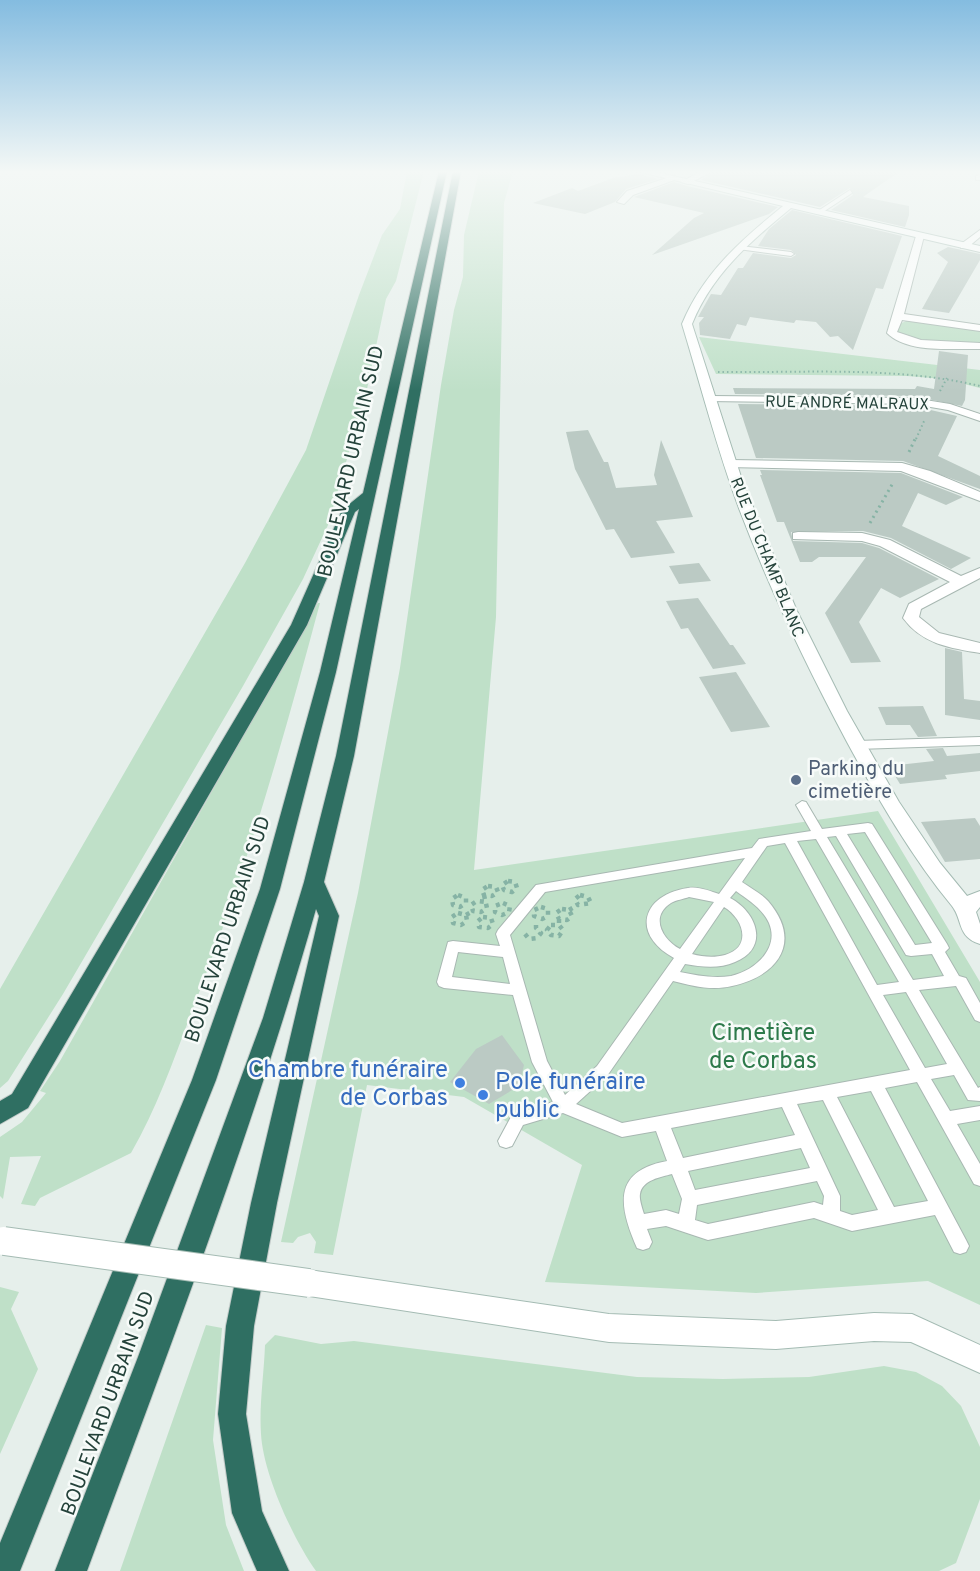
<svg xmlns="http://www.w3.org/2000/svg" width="980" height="1571" font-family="Overpass,sans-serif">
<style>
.green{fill:#bfe0c8}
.building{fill:#bbcac4}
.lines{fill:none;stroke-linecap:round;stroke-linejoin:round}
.lane-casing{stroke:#a8b8b2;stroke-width:2}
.street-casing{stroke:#a8b8b2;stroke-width:2}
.secondary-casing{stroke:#a4bbb3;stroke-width:2}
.highway-casing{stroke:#c2cac8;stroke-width:2}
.path-far2{stroke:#86b3a5;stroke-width:2;stroke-dasharray:1.5 3;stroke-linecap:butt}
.path-far1{stroke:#86b3a5;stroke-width:3;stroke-dasharray:2 4;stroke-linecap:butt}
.path{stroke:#86b3a5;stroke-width:4.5;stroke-dasharray:4 5;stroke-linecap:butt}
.lane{fill:#fff;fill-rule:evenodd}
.street{fill:#fff;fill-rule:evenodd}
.secondary{fill:#fff;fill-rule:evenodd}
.highway{fill:#2f6f62;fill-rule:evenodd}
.secondary-bridge-casing{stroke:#a4bbb3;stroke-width:30;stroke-linecap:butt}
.secondary-bridge{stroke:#fff;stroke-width:28}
.service-dot{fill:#5c6f8a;stroke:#f7fbf9;stroke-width:2}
.shop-dot{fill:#3f7fe0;stroke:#f7fbf9;stroke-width:2}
.labels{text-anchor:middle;stroke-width:5;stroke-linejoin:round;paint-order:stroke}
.far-street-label{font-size:16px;fill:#24423a;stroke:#f7fbf9}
.street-label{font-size:20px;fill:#24423a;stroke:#f7fbf9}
.service-label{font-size:20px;fill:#4e5e75;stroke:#f7fbf9;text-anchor:start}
.near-park-label{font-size:24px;fill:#2d7a4b;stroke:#f7fbf9}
.near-shop-label{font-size:24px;fill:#366cbe;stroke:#f7fbf9;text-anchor:end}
</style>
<rect width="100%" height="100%" fill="#e6efeb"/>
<path class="green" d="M407,171h17l-28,110 -10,18 -19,90 -39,136 -25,54 -60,107 -180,308 -55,87 -8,7v-99l245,-426 61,-113 53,-155 23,-60 18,-26z
M479,171h34l-9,32 -8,414 -22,253 404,-59 102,171v323l-52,-24 -172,12 -211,-11 37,-117 -118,-68 -97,-12 -34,170 -19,-2 2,-11 -6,-9 -12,4 -5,6 -12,-1 77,-349 42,-225 41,-283 13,-75 9,-33 1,-42z
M909,320l71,10v14l-70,-5 -14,-5 3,-10z
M699,337l281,33v18l-36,-9 -37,-3 -191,-2z
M318,603h2c-37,138 -76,275 -128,408 -18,48 -35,97 -61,142l-91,45 -5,8 -14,-2 20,-48 -31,1 -7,42 -3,-3v-59l22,-15 24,-29 -6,-2 20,-30z
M0,1287l19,5 -8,17 27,60 -38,85z
M206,1325l16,3 -9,112 13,85 18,46h-124z
M275,1335l46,9 33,-3 283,36 86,2 86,-2 75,-11 32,6 26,14 19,20 19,41v52l-24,64 -17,8h-623c-23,-32 -53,-98 -55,-137 -2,-29 3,-60 4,-89z"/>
<path class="building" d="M715,171h185l-37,26 46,9v9l-4,12 -74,-17 22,-15 -3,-7 -30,19 -119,-27z
M639,174l19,5 -32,10 -11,13 -30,12 -52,-11 39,-15 6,3 35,-13z
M674,182l13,4 91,21 -9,7 -117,41 42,-37 10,-5 -70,-16z
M792,210l110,26 -19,53 -7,-1 -23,62 -15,-14 -8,1 -14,-15 -20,-2 -2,3 -44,-6 -4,9 -9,-2 -7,15 -30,-4 -1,-12 5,-6h-6l13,-23 10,1 17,-27h5l10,-15 38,5 5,-3 -5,-5 -33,-4 11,-17z
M948,247l32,7v6l-31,53 -27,-4 26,-47 -11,-9z
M939,351l29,4 -3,45 -3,6 -49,-10 -178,-2 -2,-6 182,1 2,-3 17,3z
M738,404l175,2 44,10 -19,40 42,20v13l-77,-28 -147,-3z
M588,430l16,32h4l8,26 41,-3 -3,-10 7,-35 32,77 -37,4 19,32 -44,5 -17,-29 -8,1 -31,-61 -9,-37z
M760,470l141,3 62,24 -17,8 -28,-12 -16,33 69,32 -20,11 -60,-31 -28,-7 -72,1 2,9 69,2 17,5 60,31 -39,19 -19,-10 -22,34 22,40 -30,1 -26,-50 41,-56h-47l-7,5h-12l-16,-40h-7l-17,-47h2z
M699,563l12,18 -32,3 -10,-18z
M698,598l32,47h3l13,19 -33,5 -25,-41 -7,1 -15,-28z
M945,648l17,4 2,47 16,2v19l-35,-5z
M736,672l34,55 -39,5 -32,-55z
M923,706l14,30 -19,1 -8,-12h-24l-8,-18z
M943,748l4,8 33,-3v18l-35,4 2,4 -47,5 -11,-18 45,-5 -8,-12z
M975,818l5,8v33l-35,3 -24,-40z
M502,1035l22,30 -5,21 -30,18 -39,-22 26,-33z"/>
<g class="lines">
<defs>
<path id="lane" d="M850,190l2,3 -32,21 -5,-1z
M740,246l51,6 3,2 -3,2 -53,-7z
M980,737v8l-123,4 -6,-4 6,-4z
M802,801l4,1 16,27 46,-6 4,1 75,120 2,4 -4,4 14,24 7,2 14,25v19l-5,-2 -19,-34 -37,4 59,98 2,-1v14l-12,-1 -14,-25 -23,4 19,32 30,-5v14l-23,4 23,40v22l-6,-2 -57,-102 -32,6 81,152 3,6 -3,6 -6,2 -6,-2 -19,-37 -83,16 -38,-13 -106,22 -42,-14 -19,3 5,13 -3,6 -6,2 -6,-2c-19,-43 -24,-77 30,-87l-11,-30 -34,6 -59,-24 -40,12 -11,21 -6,2 -6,-2 -2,-5 14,-26 41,-13 -21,-40 -19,-67 -69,-7 -5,-2 -2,-4 11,-40 5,-1 47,5 -4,-12 2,-4 38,-45 216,-37 7,-9 52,-8 -15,-26zM865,832l67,111 -17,2 -68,-111zM836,836l70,119 5,1 21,-2 12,22 -31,4 -86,-143zM816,839l83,143 -22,3 -80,-144zM785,843l125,227 -288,53 -46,-19 31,-28 66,-95c19,5 39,10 59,5 46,-10 71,-44 36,-85 -7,-8 -18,-13 -26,-19l25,-36zM745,858l-26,36c-9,-3 -21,-8 -31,-6 -47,7 -57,47 -14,70l-77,108 -32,29 -18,-34 -37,-126 35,-43zM736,891c12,9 26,17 33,32 11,26 -15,48 -38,53 -18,3 -35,-1 -51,-4l5,-8c17,3 34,5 50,-2 35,-14 22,-50 -5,-64zM689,897l25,5 -34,47c-17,-9 -31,-32 -9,-46 5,-3 13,-4 18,-6zM724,907c19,11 29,40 1,48 -11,3 -22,2 -33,-1zM458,952l45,5 7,27 -58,-7zM906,992l41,72 -22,4 -42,-73zM871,1091l57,110 -34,6 -57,-110zM823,1100l55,110 -26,5 -12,-4v-15l-43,-92zM782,1107l13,28 -112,23 -12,-30zM801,1148l9,20 -115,22 -7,-19zM672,1174l10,25 -3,15 -13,-4 -22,4c-2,-6 -5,-15 -4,-20 2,-14 21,-17 32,-20zM817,1181l7,15 -1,9 -9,-3 -106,22 -13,-4 2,-15z"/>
<path id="street" d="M702,171h11l-25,13 -7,-2z
M980,175v5h-4v-4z
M670,177l7,2 -44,16 -9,9 -7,-2 10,-11z
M980,230v7l-13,11h-6v-4z
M920,233l4,3 -20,78 76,11v6l-78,-11 -5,12 24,8 59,3v6c-27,-1 -72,5 -93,-16l29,-97z
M711,396l202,2 37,6 30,10v7l-32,-11 -35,-6 -206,-3 -2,-2z
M730,460l172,3 28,8 50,21v9l-79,-30 -175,-4 -2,-3z
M798,532l64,1 28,7 71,36 19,-8v10l-59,31 -2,8 20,16 41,10v10c-30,-5 -58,-9 -77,-35l6,-14 41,-22 -70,-36 -18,-5 -69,-2v-6z"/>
<path id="secondary" d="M636,171h15l329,75v6l-189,-44c-41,34 -79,66 -99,116l51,159 54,128 50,100 52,91 41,61 27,33 13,-5v16l-4,5 4,12v20c-23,-7 -17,-24 -28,-38 -41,-50 -74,-107 -105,-164 -40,-75 -77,-152 -107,-231 -23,-61 -39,-125 -58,-187 21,-51 59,-84 101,-118z
M309,1270l300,44 167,7 98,-8 38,1 68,31v28l-69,-31 -37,-1 -98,8 -167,-7 -300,-46 -9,-4 -4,-9 4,-9z"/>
<path id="highway" d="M439,171h8l-111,501 -56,217 -64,191 -196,491h-20v-28l192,-463 68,-191 60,-217 39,-163 -4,3 -48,113 -279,483 -28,16v-23l12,-7 279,-469 51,-115 21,-17z
M453,171h8l-107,585 -30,126 15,34 -62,287 -23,123 -8,88 16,97 27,60h-32l-25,-58 -14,-99 8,-88 25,-123 68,-287 -3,-7c-64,225 -148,443 -229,662h-32l83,-214 125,-339 41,-136 32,-126z"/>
</defs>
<use href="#lane" class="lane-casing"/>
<use href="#street" class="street-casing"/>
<use href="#secondary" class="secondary-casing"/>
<use href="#highway" class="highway-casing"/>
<path class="path-far2" d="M718,372c87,1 177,-6 262,14
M940,391l7,-13
M916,439l9,-20"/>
<path class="path-far1" d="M909,452l7,-15
M870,523l23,-40"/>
<path class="path" d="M508,881l7,1 2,6 -5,4 -8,-2 -2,-5z
M488,886l8,1 2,5 -6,4 -8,-1 -2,-5z
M458,895l8,3v5l-6,4 -7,-2 -1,-6z
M484,895l3,13 -6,4 -8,-1 -2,-6 6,-4 8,1
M580,895l8,2 3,6 -13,2 -3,-6z
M503,903l7,3 -1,6 -7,3 -7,-3v-6z
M541,907l7,2v7l-6,3 -8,-3v-6z
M562,909l7,1 3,6 -5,4 -8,-1 -3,-6z
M569,910l9,-5
M458,913l8,2 1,6 -6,4 -8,-2 -1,-6z
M466,915l7,-4
M483,917l8,1 2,6 -5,4 -9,-1 -1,-6z
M559,919v6
M551,925h8l4,5 -4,6 -8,-1 -4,-5z
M525,934l4,5 8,-1 4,-5 -5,-5v-5"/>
<use href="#lane" class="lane"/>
<use href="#street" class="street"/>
<use href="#secondary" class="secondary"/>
<use href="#highway" class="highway"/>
<defs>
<path id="secondary-bridge" d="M4,1241l305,42"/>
</defs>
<use href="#secondary-bridge" class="secondary-bridge-casing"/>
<use href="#secondary-bridge" class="secondary-bridge"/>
</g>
<linearGradient id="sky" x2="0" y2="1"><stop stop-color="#84bce0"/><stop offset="0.44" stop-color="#f4f8f6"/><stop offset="1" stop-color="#f4f8f6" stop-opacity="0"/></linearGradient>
<rect width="980" height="391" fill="url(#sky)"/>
<circle class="service-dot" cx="796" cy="780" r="6"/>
<g class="shop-dot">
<circle cx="460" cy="1083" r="6"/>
<circle cx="483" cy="1095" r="6"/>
</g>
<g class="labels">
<g class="far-street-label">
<text transform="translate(847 402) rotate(1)" y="6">RUE ANDRÉ MALRAUX</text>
<text transform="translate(768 557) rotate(68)" y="6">RUE DU CHAMP BLANC</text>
</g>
<g class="street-label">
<text transform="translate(350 461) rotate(-77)" y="7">BOULEVARD URBAIN SUD</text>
<text transform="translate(227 929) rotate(-72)" y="7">BOULEVARD URBAIN SUD</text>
<text transform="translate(107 1403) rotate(-70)" y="7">BOULEVARD URBAIN SUD</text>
</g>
<g class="service-label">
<text x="808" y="775">Parking du<tspan x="808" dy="23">cimetière</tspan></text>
</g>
<g class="near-park-label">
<text x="763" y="1040">Cimetière<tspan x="763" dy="28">de Corbas</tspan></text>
</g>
<g class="near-shop-label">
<text x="448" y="1077">Chambre funéraire<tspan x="448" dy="28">de Corbas</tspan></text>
<text x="495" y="1089" text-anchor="start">Pole funéraire<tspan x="495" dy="28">public</tspan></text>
</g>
</g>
</svg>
